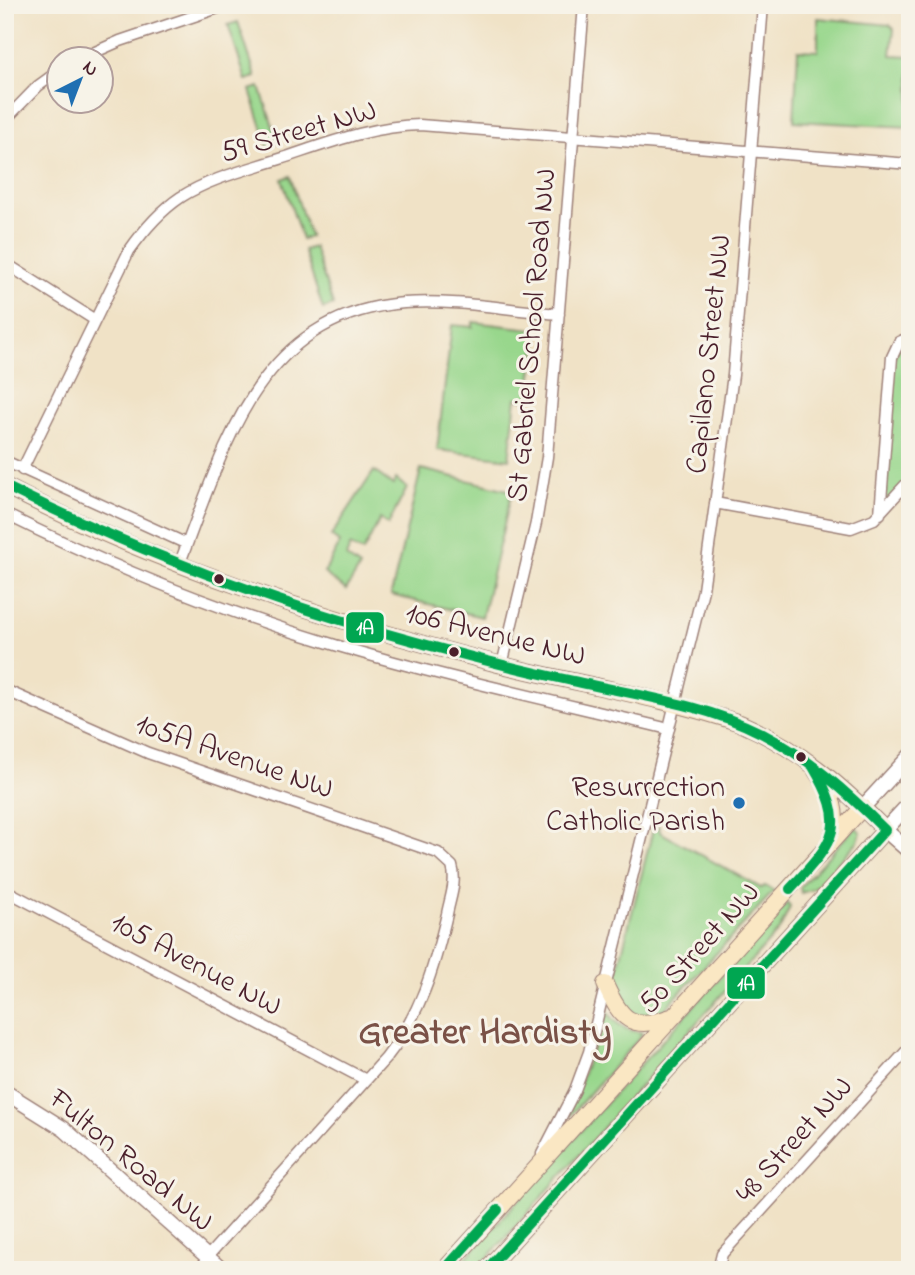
<svg xmlns="http://www.w3.org/2000/svg" width="915" height="1275" font-family="'Indie Flower',sans-serif">
<style>
.green{fill:#98d78c;stroke:#717b5c;stroke-width:2}
.lines{fill:none;stroke-linecap:round;stroke-linejoin:round}
.minor-casing{stroke:#9d8078;stroke-width:13}
.tertiary-casing{stroke:#9d8078;stroke-width:17}
.secondary-casing{stroke:#9d8078;stroke-width:18}
.minor{stroke:#fff;stroke-width:10}
.tertiary{stroke:#fff;stroke-width:14}
.secondary{stroke:#fae7c3;stroke-width:16}
.bus-1-casing{stroke:#f7f3e8;stroke-width:16}
.bus-1{stroke:#00a651;stroke-width:10}
.bus-dot{fill:#4a1f2b;stroke:#f7f3e8;stroke-width:2.5}
.poi-dot{fill:#1f6fb2;stroke:#f7f3e8;stroke-width:2.5}
.labels{text-anchor:middle;stroke-width:6;stroke-linejoin:round;paint-order:stroke}
.street-label{font-size:30px;fill:#4a1f2b;stroke:#f7f3e8}
.poi-label{font-size:30px;fill:#4a1f2b;stroke:#f7f3e8;text-anchor:end}
.district-label{font-size:37px;font-weight:bold;fill:#7a5147;stroke:#f7f3e8}
.line-badge{stroke:#f7f3e8;stroke-width:2.5}
.badge-label{font-size:19px;text-anchor:middle;font-weight:bold;fill:#fff}
</style>
<rect width="100%" height="100%" fill="#f7f3e8"/>
<filter id="ink" filterUnits="userSpaceOnUse"><feTurbulence type="fractalNoise" baseFrequency=".0143" numOctaves="2"/><feDisplacementMap in="SourceGraphic" scale="14" xChannelSelector="R" yChannelSelector="G"/><feConvolveMatrix kernelMatrix="1 2 1 2 8 2 1 2 1" color-interpolation-filters="sRGB"/></filter>
<filter id="wash" filterUnits="userSpaceOnUse"><feTurbulence type="fractalNoise" baseFrequency=".00686" numOctaves="4" result="noise"/><feDisplacementMap in="SourceGraphic" scale="28" xChannelSelector="R" yChannelSelector="G"/><feGaussianBlur stdDeviation="1.57" result="paint"/><feColorMatrix in="noise" values="0 0 0 0 0 0 0 0 0 0 0 0 0 0 0 0 0 1.4 0 .05"/><feComposite in="paint" operator="in"/></filter>
<g filter="url(#wash)">
<rect width="100%" height="100%" fill="#f0e2c6"/>
<path class="green" d="M818,18l72,7 4,4 -3,26 19,1v71l-116,-6 4,-71 20,1z
M238,22l18,55 -10,3 -18,-55z
M260,87l18,55 -10,4 -18,-56z
M290,176l20,61 -8,2 -20,-60z
M314,247l19,58 -10,4 -19,-59z
M473,322l59,7 6,8 -10,63 -12,-2 -7,61 -72,-9 15,-125 21,2z
M910,337v143l-30,34 12,-157z
M421,469l91,22 -30,126 -91,-22z
M374,471l19,14 3,-6 11,9 -19,37 -8,-6 -17,33 -13,-6 -4,11 14,10 -14,23 -22,-17 16,-30 -9,-7z
M659,826l1,6 101,56 4,-2 9,5 -109,118 -17,8 -17,-3 -16,-22v-12l38,-151z
M855,827l6,5 -3,9 -44,48 -13,4 -1,-6z
M787,903l3,4 -10,22 -303,341h-22z
M606,1010c10,13 17,21 35,22l1,3 -76,85z"/>
</g>
<g filter="url(#ink)">
<g class="lines">
<defs>
<path id="minor" d="M77,60l43,-19 107,-36
M5,120l33,-34 22,-16
M5,263l90,57
M5,461l182,83
M22,470l107,-219c14,-20 31,-40 52,-54 30,-19 65,-27 99,-38 46,-15 91,-33 140,-34l490,39
M715,503l136,25 23,-9 36,-39
M5,514c106,53 216,97 330,131 110,33 223,57 334,84
M880,514l12,-157 7,-15 11,-5
M179,565c45,-115 77,-250 225,-262 51,-4 104,7 155,11
M502,665l34,-142 11,-66 37,-452
M5,690l143,63 290,100 14,13c5,16 -2,32 -5,48 -13,54 -26,100 -61,144l-179,199
M5,890l361,190
M542,1154l33,-64 14,-38 114,-462 30,-215 30,-370
M718,1270l4,-16 188,-207"/>
<path id="tertiary" d="M910,803l-25,27 25,22
M863,807l47,-51
M5,1092l59,37 158,141"/>
<path id="secondary" d="M5,486c156,81 323,134 493,178 80,20 163,33 242,59 58,25 101,62 145,107l-399,440
M816,771c16,24 25,43 14,70
M605,984c16,36 26,47 66,33
M444,1270l419,-463"/>
</defs>
<use href="#minor" class="minor-casing"/>
<use href="#tertiary" class="tertiary-casing"/>
<use href="#secondary" class="secondary-casing"/>
<use href="#minor" class="minor"/>
<use href="#tertiary" class="tertiary"/>
<use href="#secondary" class="secondary"/>
<defs>
<path id="bus-1" d="M5,486c119,59 241,107 369,144 66,19 132,37 199,51 62,14 131,23 188,52 47,24 87,60 124,97l-399,440
M790,889c45,-49 59,-62 22,-124
M444,1270l54,-60"/>
</defs>
<use href="#bus-1" class="bus-1-casing"/>
<use href="#bus-1" class="bus-1"/>
</g>
</g>
<g class="bus-dot">
<circle cx="219" cy="579" r="6"/>
<circle cx="454" cy="652" r="6"/>
<circle cx="801" cy="757" r="6"/>
</g>
<circle class="poi-dot" cx="739" cy="803" r="7"/>
<g class="labels">
<g class="street-label">
<text transform="translate(298 130) rotate(-16)" y="10">59 Street NW</text>
<text transform="translate(530 335) rotate(-85)" y="10">St Gabriel School Road NW</text>
<text transform="translate(707 354) rotate(-84)" y="10">Capilano Street NW</text>
<text transform="translate(496 633) rotate(14)" y="10">106 Avenue NW</text>
<text transform="translate(235 755) rotate(19)" y="10">105A Avenue NW</text>
<text transform="translate(698 947) rotate(-48)" y="10">50 Street NW</text>
<text transform="translate(197 963) rotate(28)" y="10">105 Avenue NW</text>
<text transform="translate(793 1139) rotate(-48)" y="10">48 Street NW</text>
<text transform="translate(132 1159) rotate(40)" y="10">Fulton Road NW</text>
</g>
<g class="poi-label">
<text x="725" y="796">Resurrection<tspan x="725" dy="34">Catholic Parish</tspan></text>
</g>
<g class="district-label">
<text x="485" y="1043">Greater Hardisty</text>
</g>
</g>
<g class="line-badge">
<rect x="345" y="611" width="40" height="33" rx="7" fill="#00a651"/>
<rect x="726" y="966" width="40" height="34" rx="7" fill="#00a651"/>
</g>
<g class="badge-label">
<text x="365" y="634">1A</text>
<text x="746" y="990">1A</text>
</g>
<rect width="915" height="1275" fill="none" stroke="#f7f3e8" stroke-width="28"/>
<g transform="translate(80 80) rotate(42)"><circle r="33" fill="#f7f3e8" stroke="#b29e9c" stroke-width="2"/>
<path d="M0-5L12 26L0 18L-12 26Z" fill="#1f6fb2"/>
<text y="-10" font-size="19" font-weight="bold" text-anchor="middle" fill="#4a1f2b">N</text>
</g>
</svg>
